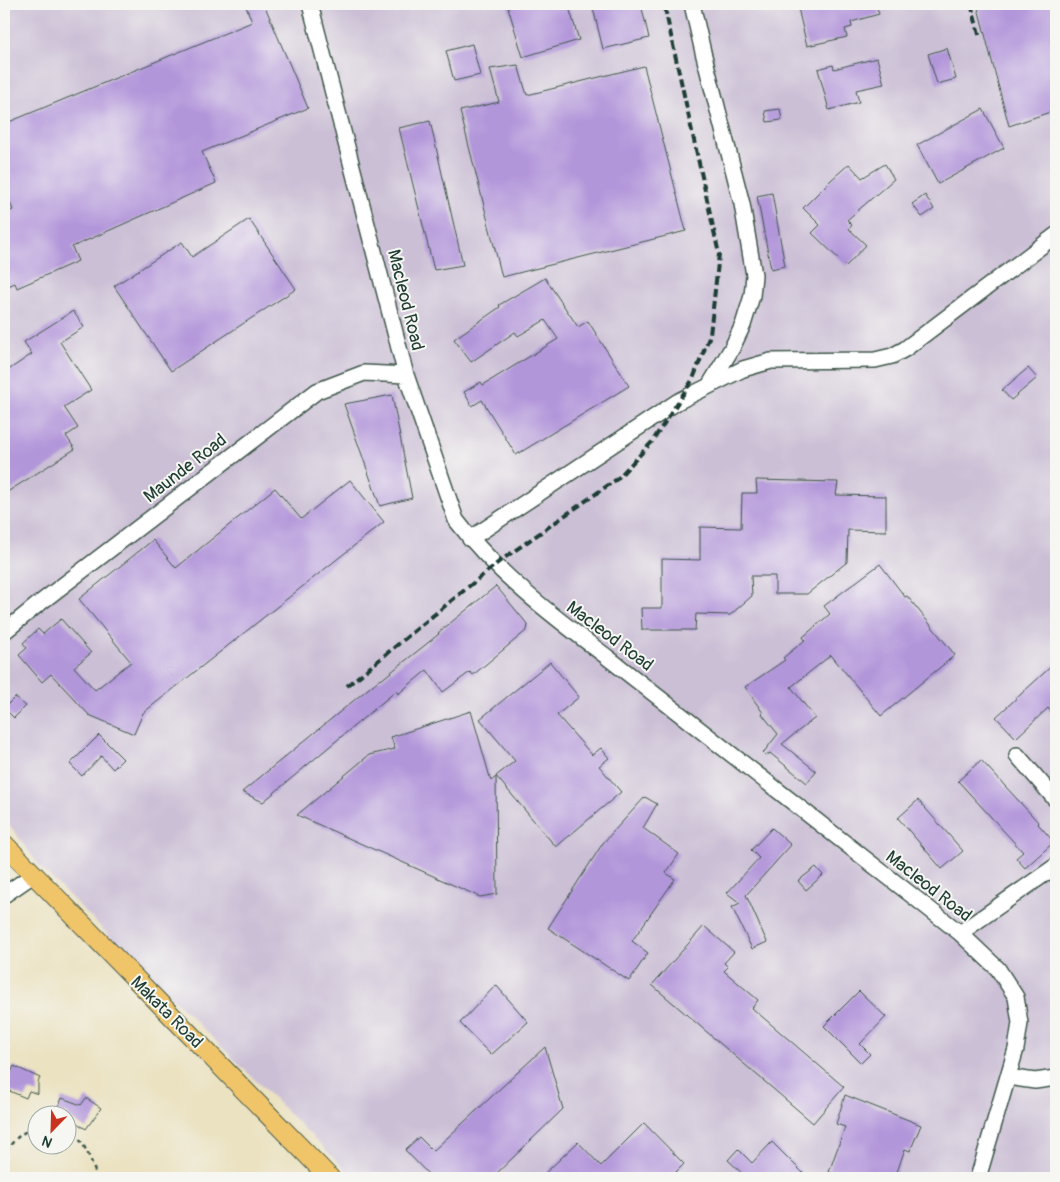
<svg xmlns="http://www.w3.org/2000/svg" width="1060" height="1182" font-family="Pangolin,sans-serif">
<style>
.industrial{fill:#cbbfd5}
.building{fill:#b296da}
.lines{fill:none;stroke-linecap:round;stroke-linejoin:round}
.minor-casing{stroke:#3e5649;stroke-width:18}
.major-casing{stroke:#3e5649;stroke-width:21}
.path{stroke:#3e5649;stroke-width:2.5;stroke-dasharray:4 4;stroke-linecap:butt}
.minor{stroke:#fff;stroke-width:15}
.major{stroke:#f0c469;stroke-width:19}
.rail{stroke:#1f3d34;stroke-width:4;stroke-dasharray:8 4;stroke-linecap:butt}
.labels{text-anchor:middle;stroke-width:4;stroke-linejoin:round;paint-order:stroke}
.street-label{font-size:18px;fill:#1f3d34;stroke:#f6f6f2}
</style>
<rect width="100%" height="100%" fill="#f6f6f2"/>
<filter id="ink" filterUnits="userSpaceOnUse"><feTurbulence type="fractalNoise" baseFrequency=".02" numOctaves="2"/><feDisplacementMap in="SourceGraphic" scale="10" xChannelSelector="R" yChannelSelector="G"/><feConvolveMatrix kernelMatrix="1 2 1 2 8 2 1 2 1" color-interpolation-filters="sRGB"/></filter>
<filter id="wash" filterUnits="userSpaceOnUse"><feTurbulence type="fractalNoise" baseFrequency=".0096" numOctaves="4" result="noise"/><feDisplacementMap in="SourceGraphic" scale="20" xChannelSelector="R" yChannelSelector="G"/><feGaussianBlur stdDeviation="1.12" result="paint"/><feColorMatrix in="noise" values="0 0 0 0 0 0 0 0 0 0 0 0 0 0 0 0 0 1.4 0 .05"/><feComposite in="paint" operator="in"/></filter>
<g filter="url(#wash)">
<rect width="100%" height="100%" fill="#ebe2c1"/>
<path class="industrial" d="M4,4h1052v1174h-702l-312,-309 -38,-51z"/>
<g id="blocks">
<path class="building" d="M245,4h19l44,104 -106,44 14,31 -144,64 6,14 -61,27 -2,-5 -11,5v-74l9,-4 -9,-22v-64l248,-102z
M507,4h61l11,36 -56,17z
M592,4h49l8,34 -46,11z
M797,4h79l3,10 -28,8 1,5 -7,2 2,8 -40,9z
M977,4h79v106l-47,16z
M472,44l8,31 -26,6 -8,-30z
M947,48l9,31 -19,5 -9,-30z
M877,58l7,26 -28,6 3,12 -30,8 -11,-41 15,-4 1,4z
M518,65l9,30 117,-29 42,165 -184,46 -42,-166 39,-9 -9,-33z
M780,109l2,11 -15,2 -2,-11z
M983,109l21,39 -66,36 -21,-39z
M430,121l33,144 -29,5 -35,-142z
M849,164l13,14 23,-14 9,15 -47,41 5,5 -3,4 17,16 -20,21 -34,-33 8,-8 -17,-17 28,-28z
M772,193l13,73 -14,3 -14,-73z
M925,195l9,14 -12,8 -10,-13z
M249,219l47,70 -125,82 -57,-85 68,-44 10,15z
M545,278l33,49 10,-6 41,65 -113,69 -34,-55 -10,6 -8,-14 17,-10 2,3 75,-46 -13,-19 -27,16 -3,-4 -44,30 -17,-23 46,-32 -1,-2z
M73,311l11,16 -24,15 31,48 -27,17 14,21 -12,8 9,13 -71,45v-121l28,-19 -8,-12z
M1028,368l9,10 -26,22 -9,-10z
M392,395l20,103 -32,8 -36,-102z
M350,480l34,42 -241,191 -9,21 -45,-19 -38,-41 -9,8 -23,-27 8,-7 -4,-5 15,-14 5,5 18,-15 30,34 -17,14 21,23 36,-28 -52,-63 74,-59 23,28 99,-80 26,31z
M756,480l82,2 -2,13 50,1v35l-38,-1 -1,32 -40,32h-32v-18h-24l1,20 -22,19 -34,-1 -1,16h-53l-1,-22h21v-49l38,1v-33l41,1 1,-35h15z
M880,564l25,33 2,-1 48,59 -74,61 -50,-61 -40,32 24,31 -33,26 34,27 -9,12 -37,-30 -4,3 -3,-3 15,-19 -16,-20 1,-1 -18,-26 40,-27 -2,-2 22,-18 -2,-3 27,-23 -6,-8z
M496,586l32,39 -1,5 -54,45 -3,-3 -27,20 -16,-22 -29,24 -2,-3 -133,111 -21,-10 138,-113 1,1 58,-46 -1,-1z
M550,662l29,35 -22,18 35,40 9,-7 8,10 -10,8 22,26 -65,55 -60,-71 19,-15 -35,-42z
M1056,662v55l-8,-9 -32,30 -20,-21z
M15,697l11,9 -12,12 -10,-10z
M471,711l20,70 5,-4 1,117 -17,3 -183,-82 72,-60 26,-6 -4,-12z
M99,735l24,24 -10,10 -12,-13 -19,20 -12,-12z
M981,760l58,63 -1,1 16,18 -29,26 -9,-10 7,-6 -65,-71z
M645,797l12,7 -14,24 36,26 -13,19 9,6 -43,62 16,12 -19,28 -81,-53 55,-85z
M918,800l45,51 -21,18 -44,-51z
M772,828l19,17 -45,50 21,47 -15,7 -20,-42 8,-4 -13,-10 32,-35 -8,-8z
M816,867l7,8 -17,15 -8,-9z
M704,926l30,26 -10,11 4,4 -4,4 34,29 -6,8 92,79 -31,36 -161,-138z
M496,985l32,37 -37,33 -31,-32z
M859,991l27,26 -26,27 10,10 -9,9 -37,-37z
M545,1047l18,62 -71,69h-60l-27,-28 14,-13 14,14z
M14,1066l26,12 -2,4v12l-9,-3 -3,7 -19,-8 3,-8 -3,-1z
M845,1095l76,30 -11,26 -5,-2 -10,29h-47l-19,-6 16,-45 -9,-3z
M62,1098l19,7 5,-7 15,10 -15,21 -18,-12v-3l-12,-1z
M644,1123l40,41 -14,14h-130l38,-36 23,24z
M772,1142l36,36h-61l-19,-18 10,-11 14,14z"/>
</g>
</g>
<g filter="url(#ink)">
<use href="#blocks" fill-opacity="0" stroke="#3e5649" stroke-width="1"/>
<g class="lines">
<defs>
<path id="minor" d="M310,4l96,371 50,145c41,54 97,96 151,137l353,276 38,36 18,28 4,26 -4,26 -38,129
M692,4l11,48 39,152 12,71 -2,21 -9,29 -11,23 -23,38
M470,539l207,-137 66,-33 28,-8 104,-1 17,-4 13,-7 151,-114
M4,632l32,-26 281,-215 47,-18 42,2
M1017,755l39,45
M4,895l29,-20
M960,933l96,-67
M1008,1077l27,4 21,-3"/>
<path id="major" d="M4,844l326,334"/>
</defs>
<use href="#minor" class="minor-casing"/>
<use href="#major" class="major-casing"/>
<path class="path" d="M68,1128c15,10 24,33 29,50
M4,1159c5,-17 17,-27 34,-33"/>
<use href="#minor" class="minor"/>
<use href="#major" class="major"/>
<path class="rail" d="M971,4l9,34
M347,686l153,-125 117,-82 35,-37 41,-63 17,-44 9,-81 -55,-250"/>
</g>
</g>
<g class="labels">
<g class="street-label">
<text transform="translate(406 300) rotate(76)" y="6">Macleod Road</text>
<text transform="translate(185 468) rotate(-38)" y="6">Maunde Road</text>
<text transform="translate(610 636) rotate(37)" y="6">Macleod Road</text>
<text transform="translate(929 886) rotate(38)" y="6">Macleod Road</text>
<text transform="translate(167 1012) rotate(45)" y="6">Makata Road</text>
</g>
</g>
<rect width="1060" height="1182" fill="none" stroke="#f6f6f2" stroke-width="20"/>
<g transform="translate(52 1130) rotate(203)"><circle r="24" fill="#f6f6f2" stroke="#a0aca6"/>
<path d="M0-4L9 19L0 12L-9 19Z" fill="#c8321e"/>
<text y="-8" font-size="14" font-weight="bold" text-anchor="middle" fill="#1f3d34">N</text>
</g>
</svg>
